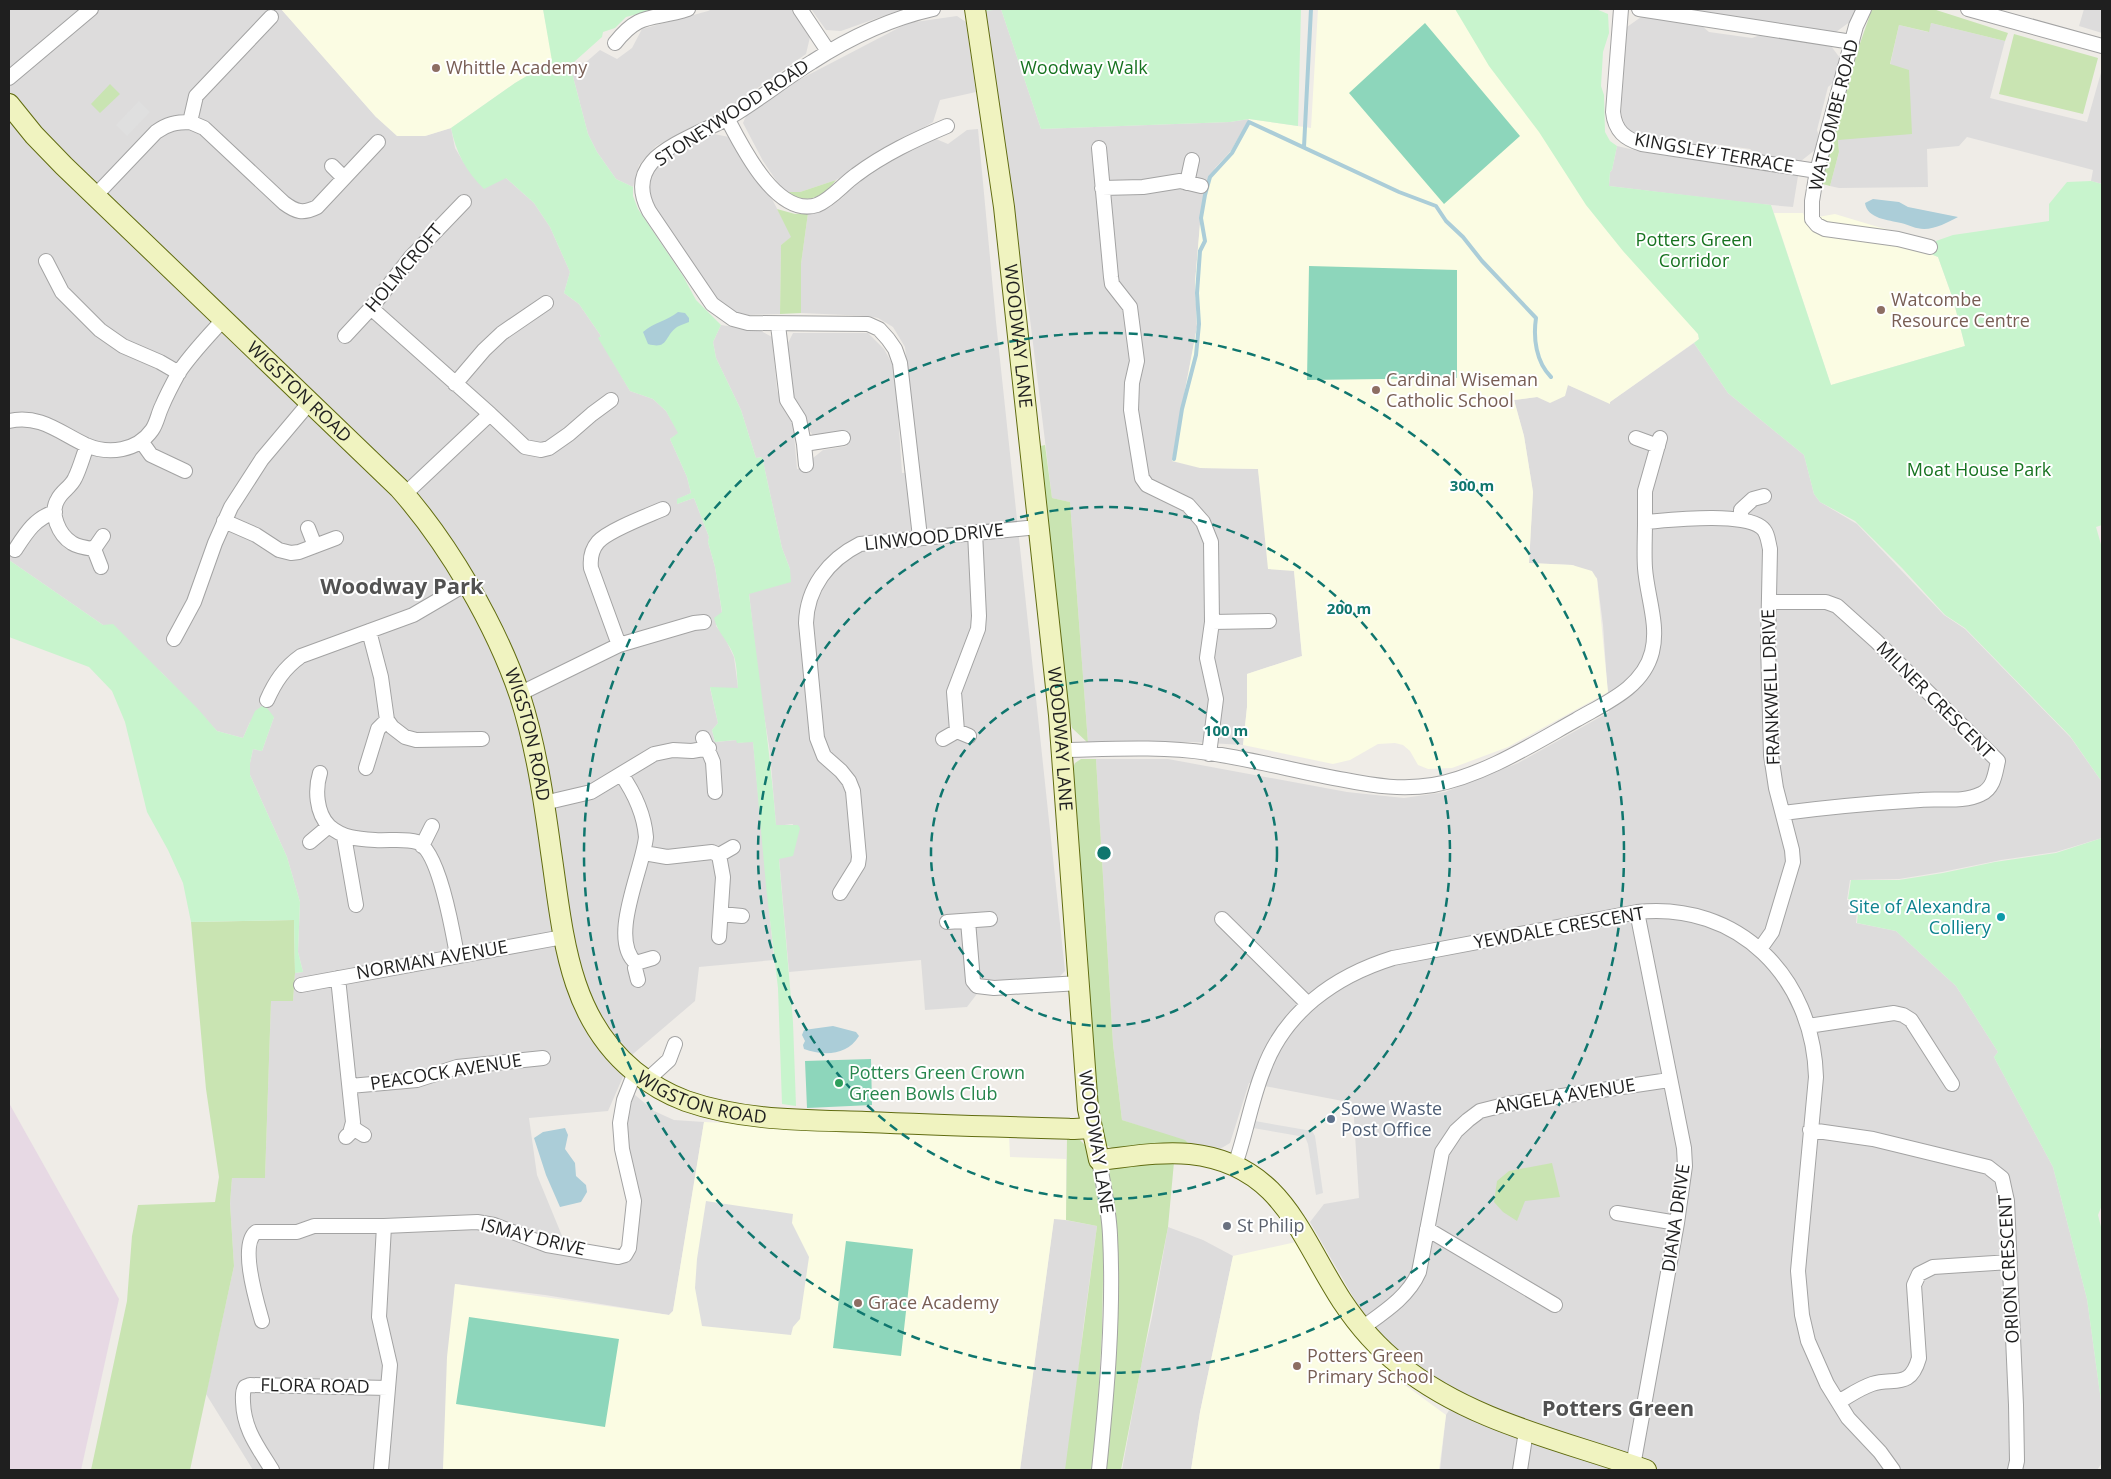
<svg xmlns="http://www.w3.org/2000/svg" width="2111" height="1479" font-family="'Open Sans',sans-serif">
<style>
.residential{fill:#dddcdc}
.industrial{fill:#e7d9e4}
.education{fill:#fbfce3}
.grass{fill:#c9e4b2}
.park{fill:#c8f4cd}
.pitch{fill:#8dd6bb}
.parking{fill:#dfdfdf}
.water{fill:#abcdd8}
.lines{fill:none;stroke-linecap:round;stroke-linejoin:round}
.stream{stroke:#abcdd8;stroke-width:4}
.street-casing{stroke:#a3a3a3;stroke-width:16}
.secondary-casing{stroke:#616c10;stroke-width:22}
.street{stroke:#fff;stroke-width:14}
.secondary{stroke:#f0f3c0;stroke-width:20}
.ring{fill:none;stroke:#0f766e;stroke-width:2.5;stroke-dasharray:9 6}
.education-dot{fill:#8d6e63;stroke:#fff;stroke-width:2}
.culture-dot{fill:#0f9aa8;stroke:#fff;stroke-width:2}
.leisure-dot{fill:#2e9e5b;stroke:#fff;stroke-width:2}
.service-dot{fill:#5c6f8a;stroke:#fff;stroke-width:2}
.worship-dot{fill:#6b7280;stroke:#fff;stroke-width:2}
.labels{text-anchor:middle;stroke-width:4;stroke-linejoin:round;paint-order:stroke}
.education-label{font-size:18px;fill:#785e54;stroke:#fff;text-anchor:start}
.park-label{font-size:18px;fill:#177320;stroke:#fff}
.street-label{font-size:18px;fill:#1f1f1f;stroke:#fff}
.culture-label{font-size:18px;fill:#0d838f;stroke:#fff;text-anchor:end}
.leisure-label{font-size:18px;fill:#27864d;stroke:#fff;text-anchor:start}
.service-label{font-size:18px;fill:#4e5e75;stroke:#fff;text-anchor:start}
.worship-label{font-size:18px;fill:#5b616d;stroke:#fff;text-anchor:start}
.district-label{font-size:22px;font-weight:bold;fill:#525252;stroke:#fff}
.centre{fill:#0f766e;stroke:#fff;stroke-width:2.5}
.ring-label{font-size:15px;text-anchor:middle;font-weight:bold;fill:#0f766e;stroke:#fff;stroke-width:4;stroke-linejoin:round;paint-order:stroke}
</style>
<rect width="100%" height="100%" fill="#efece7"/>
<path class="residential" d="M9,9h272l95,108 49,19 26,-8 4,20 9,15 42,15 28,25 16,24 20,45 -6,21 15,11 22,32 -2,2 31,53 23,8 13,12 13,22 -9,6 17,38 4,16 -13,6 -1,5 17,-6 15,39 -1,5 7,25 7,46 -6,13 8,10 10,21 4,31h-28l8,35 -6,7 3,12 22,-2 1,3 15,-2 21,219 -75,7 -4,34 -62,53 -25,57 -79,7 8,57 30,73 55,9 12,-56 -12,-52 6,-60 26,22 20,9 30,2 -31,189 -4,4 -124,-20 -90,-11 -12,186h-190l-47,-76 28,-128 -4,-63 2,-25h33l6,-177h22l2,-28 8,-1 -5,-20 2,-50 -13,-45 -37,-82v-12l3,-14 9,2 12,-34 -24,5 -7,16 -26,-7 -55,-58 -59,-48 -94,-65z
M712,9h79l19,28 -4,17 -74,52 -76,40 -17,19 -6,22 -17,-8 -19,-27 -9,-18 -17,-65 3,-7 11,1 15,-13 17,9 15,-11 10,-19 66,-18z
M811,9h92l-62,22 -15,-1z
M1001,9l40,120 189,-7 19,-3 -18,32 -16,17 -11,27 -3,17 -6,71 2,44 -16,83 19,58 58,1 3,23 33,78 8,86 -55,18v33l-4,38 -51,-3 -104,1 -18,-241 -18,-4 -22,-179 -15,-93 -30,-215z
M1683,9h173l-5,12 -15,11z
M2084,9h18v24l-23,-7z
M957,16l9,6 10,70 -36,8 -7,22 -97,58 -36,12h-16l-21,-31 -20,-38 4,-9 42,-29 119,-62z
M1641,17l61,9 7,6 43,6 8,-3 71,11 9,12 -5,23 -7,6 -11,43 2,6 -4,14 -14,11 -45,-7 -6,-5 -44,-6 -7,3 -64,-10 -10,-9 -4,-15 6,-85z
M1931,23l74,18 -15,57 97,24 15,-53v115l-11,-3 2,-11 -126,-33 -8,9 -32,3 1,38 -89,1 -9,-2 9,-34 -1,-12 52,-75 9,-40 29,7z
M978,129l18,193 69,649 -6,6 -73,5 -19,25 -42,3 -4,-50 -132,12 -10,-114 14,-34 -17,2 -6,-74 -11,-68 -10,-91 16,-5 25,-19 -8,-21 -20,-91 -6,1 -15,-48 -25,-52 -3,-16 8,-17 40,6 11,6 5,53 7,20 9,12 4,47 14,-3 2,-8 10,-8 24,-4 -3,-10 -30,1 -5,-7 -6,-17 -11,-14 -4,-56 5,-10h75l16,16 11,20 7,104 17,-1 -14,-125 -12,-20 -15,-9 -10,-2 -67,-3v-49l7,-51 22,-6 12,-9 19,-20 50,-29 25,-10 12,5 19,-14z
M714,134l15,3 44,64 19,36 -11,8 -1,69 -32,1 -17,-4 -12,-10 -71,-100 -2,-11 9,-23 16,-12z
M1617,146l26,6 155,24 -5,31 -44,-4 -140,-17 1,-14 2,-2z
M1694,343l34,50 76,62 10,39 6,8 37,22 87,91 21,14 106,109 31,44v56l-46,14 -55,8 -59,12 -43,7 -49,1 -3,20 11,2 -2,21 40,8 60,55 42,66 -4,5 59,110 34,132 15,109v55l-5,7h-657l6,-55 11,-17 -72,-58 -26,-33 -49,-85 14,-18 35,-6 -6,-95 -104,-20 -19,60 -15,9 -93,-32 -9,-76 -17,-285h72l179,33 57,6 41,-6 73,-29 91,-51 -6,-87 -6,-47 -24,-13 -44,-2 4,-71 -9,-56 -10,-36 23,-3 31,-12 42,17z
M1054,1218l43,8 -13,96 -12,104 -6,44h-46z
M1168,1227l35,13 30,16 -33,156 -9,58h-69l19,-104 11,-49z"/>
<path class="industrial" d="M9,1103l110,196 -38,171h-72z"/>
<path class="education" d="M281,9h262l10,52 -38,22 -64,45 -26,8h-28l-21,-19z
M1318,9h141l169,243 70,82 1,5 -89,63v2l-42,-19 -3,11 -15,7 -13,-6 -23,3 10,36 9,56 -4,71 43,2 20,6 5,8 11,113 -100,55 -56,21 -24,1 -10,-4 -8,-14 -7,-6 -8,-2 -17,1 -28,16 -17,4 -90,-19 4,-38v-33l55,-18 -8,-85 -26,-2 -10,-100 -58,-1 -28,-7 25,-134 -2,-44 6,-71 9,-37 21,-24 18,-32 62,9z
M1774,213h29l4,10 11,-6 17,-3 43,13 55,13 -5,13 10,4 15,42 12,47 -134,39z
M704,1122l305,14 1,21 56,2v61l-12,-1 -34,251h-577l4,-113 8,-73 214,31 4,-4z
M1296,1242l69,104 40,39 41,30 -7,55h-248l9,-58 33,-156z"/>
<path class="grass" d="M1872,9h61l75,24 -3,8 -74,-18 -2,9 -30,-7 -9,39 19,6 3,64 -74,6 1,12 -9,34 -11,-3v-6l17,-47 21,-78z
M2014,34l84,24 -15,56 -84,-20z
M110,84l10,10 -20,19 -9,-9z
M836,180c-15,20 -30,24 -52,12h16z
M777,209l18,5 13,-1 -7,51v49l-21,1 1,-69 10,-8z
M1045,445l7,53 18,4 18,241 -16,-15 -11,-47 -25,-234z
M1081,759h15l17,285 9,76 63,20 3,3 -74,6 -10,-5 -6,-12 -26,-362 3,-7z
M294,920l1,53 -2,28h-22l-6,177h-33l-2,25 4,63 -44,204h-99l36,-169 5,-65 6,-31 77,-3 4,-25 -13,-88 -15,-167z
M1067,1138l13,2 9,9 15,77 -2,106 -6,104 -5,34h-26l32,-244 -31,-6z
M1174,1162l-6,65 -47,243h-17l5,-299 5,-4z
M1552,1163l8,34 -35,4 -8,20 -14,-9 -9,-10 3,-21 12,-10z"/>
<path class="park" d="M543,9h113l-30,8 -11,11 -12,4 -1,5 -28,25 -3,7 17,65 9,18 19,27 17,8v9l5,13 45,67 13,24 25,25 -8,17 3,16 25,52 15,48 6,-1 20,91 8,21 1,13 -42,12c9,77 21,154 27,231h22l2,3 -7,28 -14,3 14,163 3,84 -14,-2 -4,-116 -12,-102 -13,-144 -16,1 -1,-3 -21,2 -3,-12 6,-7 -8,-36 28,1c-1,-10 -1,-22 -4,-32 -5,-14 -17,-24 -20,-38l8,-6 -7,-45 -7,-25 1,-5 -15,-39 -17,6v-5l14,-6 -4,-16 -17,-38 8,-6 -12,-22 -13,-12 -23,-8 -32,-53 3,-2 -22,-32 -15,-11 6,-21 -20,-45 -16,-24 -28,-25 -22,11c-18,-18 -28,-36 -33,-61l64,-45 37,-22z
M985,9h316l-3,117 -49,-7 -19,3 -189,7 -40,-120 -16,2z
M1455,9h141l12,5 1,19 -6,19 -2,34 3,9 1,37 5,9 7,5 -5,24 -2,2 -1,14 162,19 60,180 134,-39 -12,-47 -15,-42 -7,-3 5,-13 17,-6 96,-14v-17l18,-22 24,-1 11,3v341l-6,2 6,21v234l-32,-46 -105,-108 -20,-13 -43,-47 -47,-47 -35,-19 -6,-8 -10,-39 -76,-62 -34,-50 5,-4 -1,-5 -75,-83 -37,-46 -47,-73 -50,-66z
M9,560l94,65 10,-1 85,85 19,22 26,7 12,-27 7,-5 5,2 7,9 -12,34 -9,-2 -3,14v12l37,82 13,45 -2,50 5,20 -8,1 -1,-53 -103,2 -8,-39 -15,-33 -21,-38 -22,-90 -13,-31 -23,-24 -80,-30z
M2102,838l-2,209 2,7v151l-4,10 4,16v177l-15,-109 -34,-132 -59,-110 4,-5 -42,-66 -60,-55 -39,-8 2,-21 -11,-3 3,-19h48l44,-7 52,-11 61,-9z"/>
<path class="pitch" d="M1425,23l95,113 -76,68 -95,-111z
M1309,266l148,4v108l-150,2z
M871,1059l1,46 -65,3 -2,-47z
M846,1241l67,8 -12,107 -68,-8z
M469,1317l150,22 -14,88 -149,-23z"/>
<path class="parking" d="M139,101l11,11 -23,24 -11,-11z
M1255,1121l57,10 3,5 8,57 -7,2 -8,-51 -3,-7 -52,-9z
M706,1201l87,13 -1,9 17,34 -9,62 -7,8 -2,8 -89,-9 -7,-38 2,-29z"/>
<path class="water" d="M1873,199l26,3 9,5 50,10c-10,5 -22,12 -34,12 -8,0 -15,-4 -23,-6 -12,-3 -34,-4 -36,-20z
M678,312l7,1 4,5v4c-4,2 -9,3 -12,5 -13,9 -8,23 -29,17l-5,-12c11,-10 24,-11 35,-20z
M833,1026l23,6 3,4c-12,20 -36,20 -55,13l-1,-4 2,-4 -3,-6 2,-5z
M565,1128l3,7 -3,14 10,14 1,13 10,9 1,7 -6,10 -21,5 -14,-32 -12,-37 9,-6z"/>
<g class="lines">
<path class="stream" d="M1304,147l7,-138
M1174,459l8,-50 14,-54 3,-31 -2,-31 3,-42 5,-10 -4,-23 4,-23 5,-18 22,-24 17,-31 150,70 37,14 10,15 17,16 19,24 54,57c-3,20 0,44 15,59"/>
<defs>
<path id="street" d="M800,9l28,42
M1621,9l-8,103c2,19 12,27 29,32l175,27
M1639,9l213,33
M1864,9l-8,17 -39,145 -5,30v18l5,6 8,4 73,10 32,8
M1968,9l134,37
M615,43c26,-33 38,-22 73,-34
M9,78l82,-69
M727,118c15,29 50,100 90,87 15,-6 26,-21 39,-30 28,-21 58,-35 91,-49
M190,122l14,6 80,75c12,9 19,11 33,4l61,-65
M1099,148l12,129 1,7 18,23 7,54 -5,22 -1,27 11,68 5,7 41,20 15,17 8,20 1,80 -5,36 9,41 -7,55
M332,166l12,12
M1187,183l5,-23
M1102,188l41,-1 37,-6 21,5
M95,196l61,-64c11,-8 20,-10 34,-10l6,-26 75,-79
M46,261l16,31 38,38 23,16 37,16 19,11
M371,308l119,106 35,33 16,3 8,-2 20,-14 23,-20 19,-14
M778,325l9,75 12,19 5,25 2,21
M345,336l26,-28 40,-51 53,-55
M455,384l29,-34 18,-17 44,-30
M9,421c31,-7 51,12 77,24 23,10 51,6 66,-15 5,-7 6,-16 10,-24 5,-12 11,-23 17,-34 13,-19 29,-36 45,-53
M1636,438l22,8
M141,441l10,14 34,16
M804,444l39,-6
M87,446c-4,10 -7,22 -12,32 -4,9 -13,13 -17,21 -9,14 1,36 14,44 6,4 14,5 22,6l9,-13
M405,494l85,-80
M1741,520v-10l12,-11 11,-3
M224,521l32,14 23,15 12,3 8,-1 37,-14
M1645,522v-31l15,-53
M308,528l7,18
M920,537l-20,-174 -5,-14 -7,-10 -9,-10 -11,-5 -120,-1 -15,-4 -21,-15 -63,-93c-9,-17 -10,-34 3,-49 15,-18 57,-33 78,-45 29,-17 54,-38 82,-55 37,-24 77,-43 121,-53
M94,549l7,18
M15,550c11,-17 20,-32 40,-38
M1769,602h57l11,4 39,35 122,120c-3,13 -4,27 -17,33 -18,9 -41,4 -61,6 -46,3 -91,7 -137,13
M1212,622l57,-1
M369,631l12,46 6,43 5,7 13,10 11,3 66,-1
M174,639l20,-37 21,-59 16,-36 31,-48 48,-57
M619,645l-28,-77c-1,-9 1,-19 7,-26 11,-12 49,-26 65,-33
M519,694l100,-49 75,-22 10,-1
M267,700c8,-18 17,-32 34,-44l112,-41 53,-31
M957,731l-3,-39 24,-63 1,-13 -4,-84
M703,738l10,24 2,30
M943,739l14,-8 12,5
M1063,750c48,-1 98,-4 146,3 46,7 91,19 136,27 30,6 58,10 88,5 50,-9 100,-41 143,-65 29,-17 67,-32 76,-68 7,-27 -5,-56 -7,-84 -1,-15 0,-31 0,-46 26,-2 95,-10 116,5 7,5 7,14 9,22l-2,95 3,111 5,33 16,62 1,12 -21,70 -12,17
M366,768l12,-39 9,-9
M320,773c-5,16 -4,40 9,53
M621,774c14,20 23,39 25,63 -3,32 -38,102 -10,126
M544,803l47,-11 63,-38 19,-4 19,1 17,-3
M344,836l12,69
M310,842l19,-16c14,12 28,13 46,14 13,1 29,-2 42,2 22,8 36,91 40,113
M422,846l10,-20
M644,853l23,4 45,-5 7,3 4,22 -4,60
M719,855l14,-8
M840,893l18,-29 1,-7 -6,-66 -4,-10 -8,-10 -17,-15 -7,-18 -11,-115c1,-35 22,-63 54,-79l178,-17
M721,914l21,2
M1222,919l86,85
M968,921l5,60 4,5 17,2 86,-5
M947,922l43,-3
M338,978l15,144 -3,11 -4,4
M638,980l-3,-12 1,-5 17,-5
M301,985l262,-48
M1808,1026l86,-13 9,2 8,5 41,64
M646,1081l23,-21 6,-16
M350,1086l67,-6 40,-13 86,-9
M353,1126l3,4 8,5
M1810,1130l63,9 115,28 14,11 5,23 9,204 1,56 -2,9
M1099,1160c4,24 10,50 11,75 4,78 -3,158 -11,235
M1235,1165c11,-31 16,-64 28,-94 21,-59 72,-95 130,-113l244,-46c101,-11 176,65 179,165l-18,194 4,44 6,26 19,43 21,34 32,34 13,18
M1617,1213l60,10
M1427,1229l128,76
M262,1321c-5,-18 -23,-76 -6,-89h41l17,-6h70l93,-4 17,3 53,20 71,12 7,-2 4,-7 5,-47 -12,-52 -2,-26 4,-23 11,-28
M1362,1328c22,-16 46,-31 57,-56l23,-120 14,-21 12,-11 12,-9 28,-7 161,-24
M1838,1402c11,-6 22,-14 34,-18 22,-7 38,6 47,-26l-5,-73 5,-11 14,-7 77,-5
M1633,1466l44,-243 8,-57 -1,-18 -47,-236
M272,1470c-14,-23 -28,-40 -29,-68 0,-5 -1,-10 2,-15l5,-2 138,3
M381,1470l9,-105 -11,-48 5,-91
M1520,1470l6,-39"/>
<g id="secondary">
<path id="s1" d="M975,9l29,198 55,508 29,394 11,51c29,-3 61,-9 91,-6 92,10 109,81 152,147 16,24 36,47 58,64 71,57 162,75 246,105"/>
<path id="s2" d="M9,104l25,31 30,31 335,322c49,55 97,137 121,208 16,50 24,104 31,156 12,80 16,164 83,219 16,13 33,23 52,30 57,20 120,19 180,21 69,3 139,5 208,7l17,-1"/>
</g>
</defs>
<use href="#street" class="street-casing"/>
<use href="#secondary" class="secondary-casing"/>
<use href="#street" class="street"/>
<use href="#secondary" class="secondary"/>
</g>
<g class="ring">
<circle cx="1104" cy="853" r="173"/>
<circle cx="1104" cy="853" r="346"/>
<circle cx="1104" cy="853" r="520"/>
</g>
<g class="education-dot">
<circle cx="436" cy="68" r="5"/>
<circle cx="1881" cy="310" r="5"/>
<circle cx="1376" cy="390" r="5"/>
<circle cx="858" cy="1303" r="5"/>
<circle cx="1297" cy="1366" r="5"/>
</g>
<circle class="culture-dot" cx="2001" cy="917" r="5"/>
<circle class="leisure-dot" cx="839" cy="1083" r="5"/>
<circle class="service-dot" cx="1331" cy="1119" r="5"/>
<circle class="worship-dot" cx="1227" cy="1226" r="5"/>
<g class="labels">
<g class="education-label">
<text x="446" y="74">Whittle Academy</text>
<text x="1891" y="306">Watcombe<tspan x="1891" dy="21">Resource Centre</tspan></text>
<text x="1386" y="386">Cardinal Wiseman<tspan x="1386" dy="21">Catholic School</tspan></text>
<text x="868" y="1309">Grace Academy</text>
<text x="1307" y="1362">Potters Green<tspan x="1307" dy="21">Primary School</tspan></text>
</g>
<g class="park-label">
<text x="1084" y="74">Woodway Walk</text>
<text x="1694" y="246">Potters Green<tspan x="1694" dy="21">Corridor</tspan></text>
<text x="1979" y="476">Moat House Park</text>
</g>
<g class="street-label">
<text transform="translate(732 113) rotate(-33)" y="6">STONEYWOOD ROAD</text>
<text transform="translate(1834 115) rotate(-76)" y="6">WATCOMBE ROAD</text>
<text transform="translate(1714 153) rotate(10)" y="6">KINGSLEY TERRACE</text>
<text transform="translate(404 268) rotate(-50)" y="6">HOLMCROFT</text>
<text dy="6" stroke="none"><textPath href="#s1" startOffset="330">WOODWAY LANE</textPath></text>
<text dy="6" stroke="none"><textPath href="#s2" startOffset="409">WIGSTON ROAD</textPath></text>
<text transform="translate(934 537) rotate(-6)" y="6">LINWOOD DRIVE</text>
<text transform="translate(1771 687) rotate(-92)" y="6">FRANKWELL DRIVE</text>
<text transform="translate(1935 700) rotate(45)" y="6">MILNER CRESCENT</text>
<text dy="6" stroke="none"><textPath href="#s2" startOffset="829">WIGSTON ROAD</textPath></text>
<text dy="6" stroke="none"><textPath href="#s1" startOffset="735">WOODWAY LANE</textPath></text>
<text transform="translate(1559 928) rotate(-10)" y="6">YEWDALE CRESCENT</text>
<text transform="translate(432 960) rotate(-10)" y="6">NORMAN AVENUE</text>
<text transform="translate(446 1072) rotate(-9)" y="6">PEACOCK AVENUE</text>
<text dy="6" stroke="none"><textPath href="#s2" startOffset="1264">WIGSTON ROAD</textPath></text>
<text transform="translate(1565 1096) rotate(-9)" y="6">ANGELA AVENUE</text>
<text transform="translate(1096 1142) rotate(81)" y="6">WOODWAY LANE</text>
<text transform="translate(1676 1218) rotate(-82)" y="6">DIANA DRIVE</text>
<text transform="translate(533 1237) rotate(14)" y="6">ISMAY DRIVE</text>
<text transform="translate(2009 1269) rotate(-93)" y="6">ORION CRESCENT</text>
<text transform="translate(315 1386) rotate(1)" y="6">FLORA ROAD</text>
</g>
<g class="culture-label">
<text x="1991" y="913">Site of Alexandra<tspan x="1991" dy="21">Colliery</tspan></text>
</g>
<g class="leisure-label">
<text x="849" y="1079">Potters Green Crown<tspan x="849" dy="21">Green Bowls Club</tspan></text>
</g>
<g class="service-label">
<text x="1341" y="1115">Sowe Waste<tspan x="1341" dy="21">Post Office</tspan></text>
</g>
<g class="worship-label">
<text x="1237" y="1232">St Philip</text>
</g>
<g class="district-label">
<text x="402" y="594">Woodway Park</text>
<text x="1618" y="1416">Potters Green</text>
</g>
</g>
<circle cx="1104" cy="853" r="8" class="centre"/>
<g class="ring-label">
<text x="1472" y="491">300 m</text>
<text x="1349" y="614">200 m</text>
<text x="1226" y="736">100 m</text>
</g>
<rect width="2111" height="1479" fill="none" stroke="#1f1f1f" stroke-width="20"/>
</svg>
